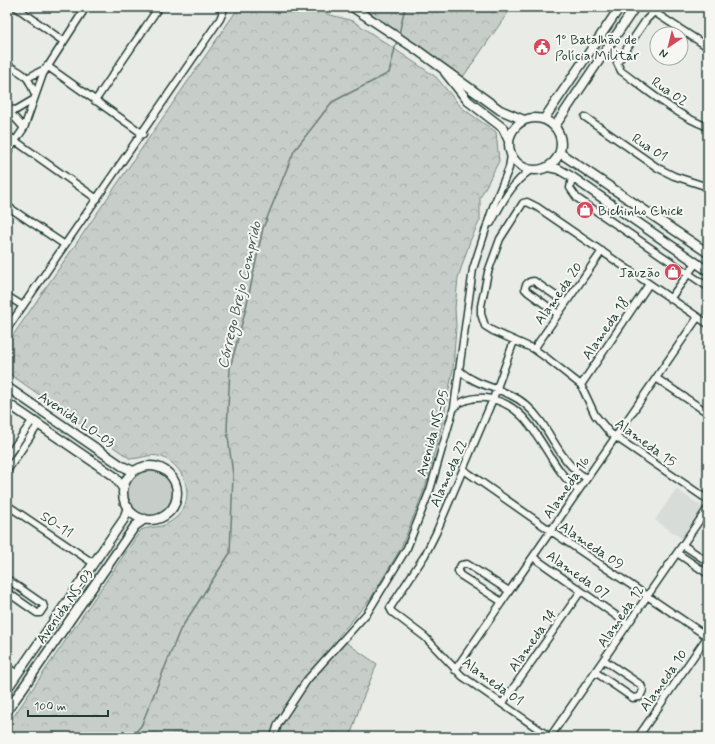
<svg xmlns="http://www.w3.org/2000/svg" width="715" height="744" font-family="Mynerve,sans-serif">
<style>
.built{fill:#d8dcd8}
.grass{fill:#c7cec9;stroke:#73867e}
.forest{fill:url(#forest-crowns);stroke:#73867e}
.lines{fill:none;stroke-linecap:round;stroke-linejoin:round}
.stream{stroke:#687c75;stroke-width:1.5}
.street-casing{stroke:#1f3d34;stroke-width:9}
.secondary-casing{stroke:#1f3d34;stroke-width:11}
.street{stroke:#f6f6f2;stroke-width:6}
.secondary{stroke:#f6f6f2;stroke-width:8}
.labels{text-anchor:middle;stroke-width:4;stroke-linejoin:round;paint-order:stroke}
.poi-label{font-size:14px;fill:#1f3d34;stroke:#f6f6f2;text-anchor:start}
.street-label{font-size:14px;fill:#1f3d34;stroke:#f6f6f2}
.water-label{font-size:15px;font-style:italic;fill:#445c54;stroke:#f6f6f2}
</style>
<defs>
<pattern id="forest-crowns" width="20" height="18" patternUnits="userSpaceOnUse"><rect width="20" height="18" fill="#c7cec9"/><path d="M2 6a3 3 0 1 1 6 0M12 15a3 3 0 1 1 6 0" fill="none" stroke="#aab2ad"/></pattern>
</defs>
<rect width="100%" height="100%" fill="#e9ebe7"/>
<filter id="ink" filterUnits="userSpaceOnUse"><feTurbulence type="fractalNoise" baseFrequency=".025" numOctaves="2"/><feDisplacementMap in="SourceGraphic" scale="8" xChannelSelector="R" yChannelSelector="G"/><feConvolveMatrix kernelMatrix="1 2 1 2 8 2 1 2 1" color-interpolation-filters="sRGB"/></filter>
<g filter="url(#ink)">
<path class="built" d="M676,489l30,20 -22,31 -29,-20z"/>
<path class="grass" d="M127 493a23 23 0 1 1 46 0a23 23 0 1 1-46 0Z"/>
<path class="forest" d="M239,7h74l14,7 26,7 83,56 26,31 34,24 3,29 -19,37v22l-10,21 -12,37 -3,30 1,19 -3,42 -10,52 -18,67 -24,60 -30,50 -33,39 39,27 -16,39 -11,34h-343v-11l134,-196c12,-5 19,0 32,-10 24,-17 15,-52 -11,-63 -13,-5 -25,4 -33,1l-122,-86v-28z
M346,7h166l-54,77z"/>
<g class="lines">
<path class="stream" d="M399,34l6,-27
M131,737l10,-11 39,-96 50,-77 3,-78 -6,-46 3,-61 16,-60 17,-80 31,-77 38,-49 57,-29 8,-33"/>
<defs>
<path id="street" d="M16,7l47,34
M708,47l-54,-35 -8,8 -29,43 4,8c27,20 55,44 87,56
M7,65c16,8 22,11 27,28
M47,66l96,68
M27,78l18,-9
M95,101l64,-94
M7,109l9,1 17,-10
M7,109l17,19
M585,117l73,51 16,8 34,11
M7,135l90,64
M7,153l17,-25 19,-54 43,-67
M572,177l-2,11 7,10 131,89
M7,206l58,39
M491,223c10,-19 22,-42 40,-53
M7,296l16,10
M670,299l26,-36
M558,314l-30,-22 -3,-3c0,-5 4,-8 9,-8l32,22
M708,324l-171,-117 -10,-5 -4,1 -23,36 -12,33 -7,34v8l4,12 8,5 41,18 14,10 33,26 14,30 15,18 98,67
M7,329l213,-310 3,-7 -4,-5
M514,341l-21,58 -57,134 -11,22 -35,53 2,4 33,25 37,39 88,61
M534,349l68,-98
M460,371c19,17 47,17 66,34 25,21 31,56 60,73
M656,378l52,35
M581,385l68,-101
M454,407c9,-7 20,-10 32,-9 50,6 57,65 92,92
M7,457l25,-36
M464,470l87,61 157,106
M7,471l31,-46
M7,505l86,58
M683,545l25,17
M677,553l31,21
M533,557l95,67
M7,579l36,25 1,3 -4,6h-3l-30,-21
M502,602l-42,-27 -2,-4 3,-6 6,-1 42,27
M7,667l10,7
M455,670l243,-353
M595,672l38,26 7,-1 3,-7 -2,-5 -37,-25
M502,704l79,-113
M274,737l4,-13 29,-44 61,-68 39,-64 23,-58 24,-83 19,-138 20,-62 16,-39 2,-13
M550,737l158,-229
M638,737l69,-100"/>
<path id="secondary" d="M352,7l65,43 83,60 24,10
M445,72l23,29 35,27 6,13
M509 144a26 26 0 1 1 52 0a26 26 0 1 1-52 0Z
M544,119l76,-112
M555,126l80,-119
M560,153l148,100
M548,167l10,2 14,8 136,94
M7,387l115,79 11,5
M7,403l107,73 9,12
M123 493a27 27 0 1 1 54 0a27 27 0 1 1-54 0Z
M7,689l117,-170 4,-12
M7,711l128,-185 10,-7"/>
</defs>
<use href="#street" class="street-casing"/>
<use href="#secondary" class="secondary-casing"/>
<use href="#street" class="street"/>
<use href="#secondary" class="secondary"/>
</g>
</g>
<defs>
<symbol id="civic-disc" viewBox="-11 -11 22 22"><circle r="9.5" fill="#d1495b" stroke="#f6f6f2"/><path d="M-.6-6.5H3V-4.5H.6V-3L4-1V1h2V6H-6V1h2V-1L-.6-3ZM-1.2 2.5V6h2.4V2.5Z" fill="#fff"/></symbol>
<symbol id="shop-disc" viewBox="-11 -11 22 22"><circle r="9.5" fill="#d1495b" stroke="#f6f6f2"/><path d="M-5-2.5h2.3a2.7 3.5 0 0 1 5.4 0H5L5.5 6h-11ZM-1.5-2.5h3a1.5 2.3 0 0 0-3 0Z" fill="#fff"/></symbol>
</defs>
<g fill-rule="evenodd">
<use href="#civic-disc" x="532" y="37" width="20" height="20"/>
<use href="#shop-disc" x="575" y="200" width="20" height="20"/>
<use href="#shop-disc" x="663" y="262" width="20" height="20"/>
</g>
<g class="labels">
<g class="poi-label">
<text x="555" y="44">1º Batalhão de<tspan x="555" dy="16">Polícia Militar</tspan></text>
<text x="598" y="215">Bichinho Chick</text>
<text x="660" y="277" text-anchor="end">Jauzão</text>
</g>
<g class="street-label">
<text transform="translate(670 91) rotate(34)" y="5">Rua 02</text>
<text transform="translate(650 147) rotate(33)" y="5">Rua 01</text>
<text transform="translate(558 293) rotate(-55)" y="5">Alameda 20</text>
<text transform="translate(605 328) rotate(-56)" y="5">Alameda 18</text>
<text transform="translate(77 419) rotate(34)" y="5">Avenida LO-03</text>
<text transform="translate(432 433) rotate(-75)" y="5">Avenida NS-05</text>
<text transform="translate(646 442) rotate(36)" y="5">Alameda 15</text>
<text transform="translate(448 473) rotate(-66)" y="5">Alameda 22</text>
<text transform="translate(566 487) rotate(-56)" y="5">Alameda 16</text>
<text transform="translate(57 524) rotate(34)" y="5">SO-11</text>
<text transform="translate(592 545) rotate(34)" y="5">Alameda 09</text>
<text transform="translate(578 574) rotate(35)" y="5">Alameda 07</text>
<text transform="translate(64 606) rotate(-55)" y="5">Avenida NS-03</text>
<text transform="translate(620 616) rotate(-56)" y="5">Alameda 12</text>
<text transform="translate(532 640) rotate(-55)" y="5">Alameda 14</text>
<text transform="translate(663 680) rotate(-55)" y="5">Alameda 10</text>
<text transform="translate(493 681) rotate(36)" y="5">Alameda 01</text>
</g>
<g class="water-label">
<text transform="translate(239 295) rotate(-77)" y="5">Córrego Brejo Comprido</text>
</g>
</g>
<rect width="715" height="744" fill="none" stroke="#f6f6f2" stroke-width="24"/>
<rect x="12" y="12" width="691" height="720" fill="none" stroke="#1f3d34" stroke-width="1.5" filter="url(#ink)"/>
<g transform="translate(669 46) rotate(215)"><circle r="19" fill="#f6f6f2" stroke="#a0aca6"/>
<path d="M0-3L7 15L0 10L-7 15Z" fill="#d1495b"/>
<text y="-6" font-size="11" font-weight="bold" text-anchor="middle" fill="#1f3d34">N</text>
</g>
<path d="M28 710v6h80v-6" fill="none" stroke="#1f3d34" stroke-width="2"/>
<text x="34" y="710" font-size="12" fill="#1f3d34" stroke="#f6f6f2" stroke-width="3" paint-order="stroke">100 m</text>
</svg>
